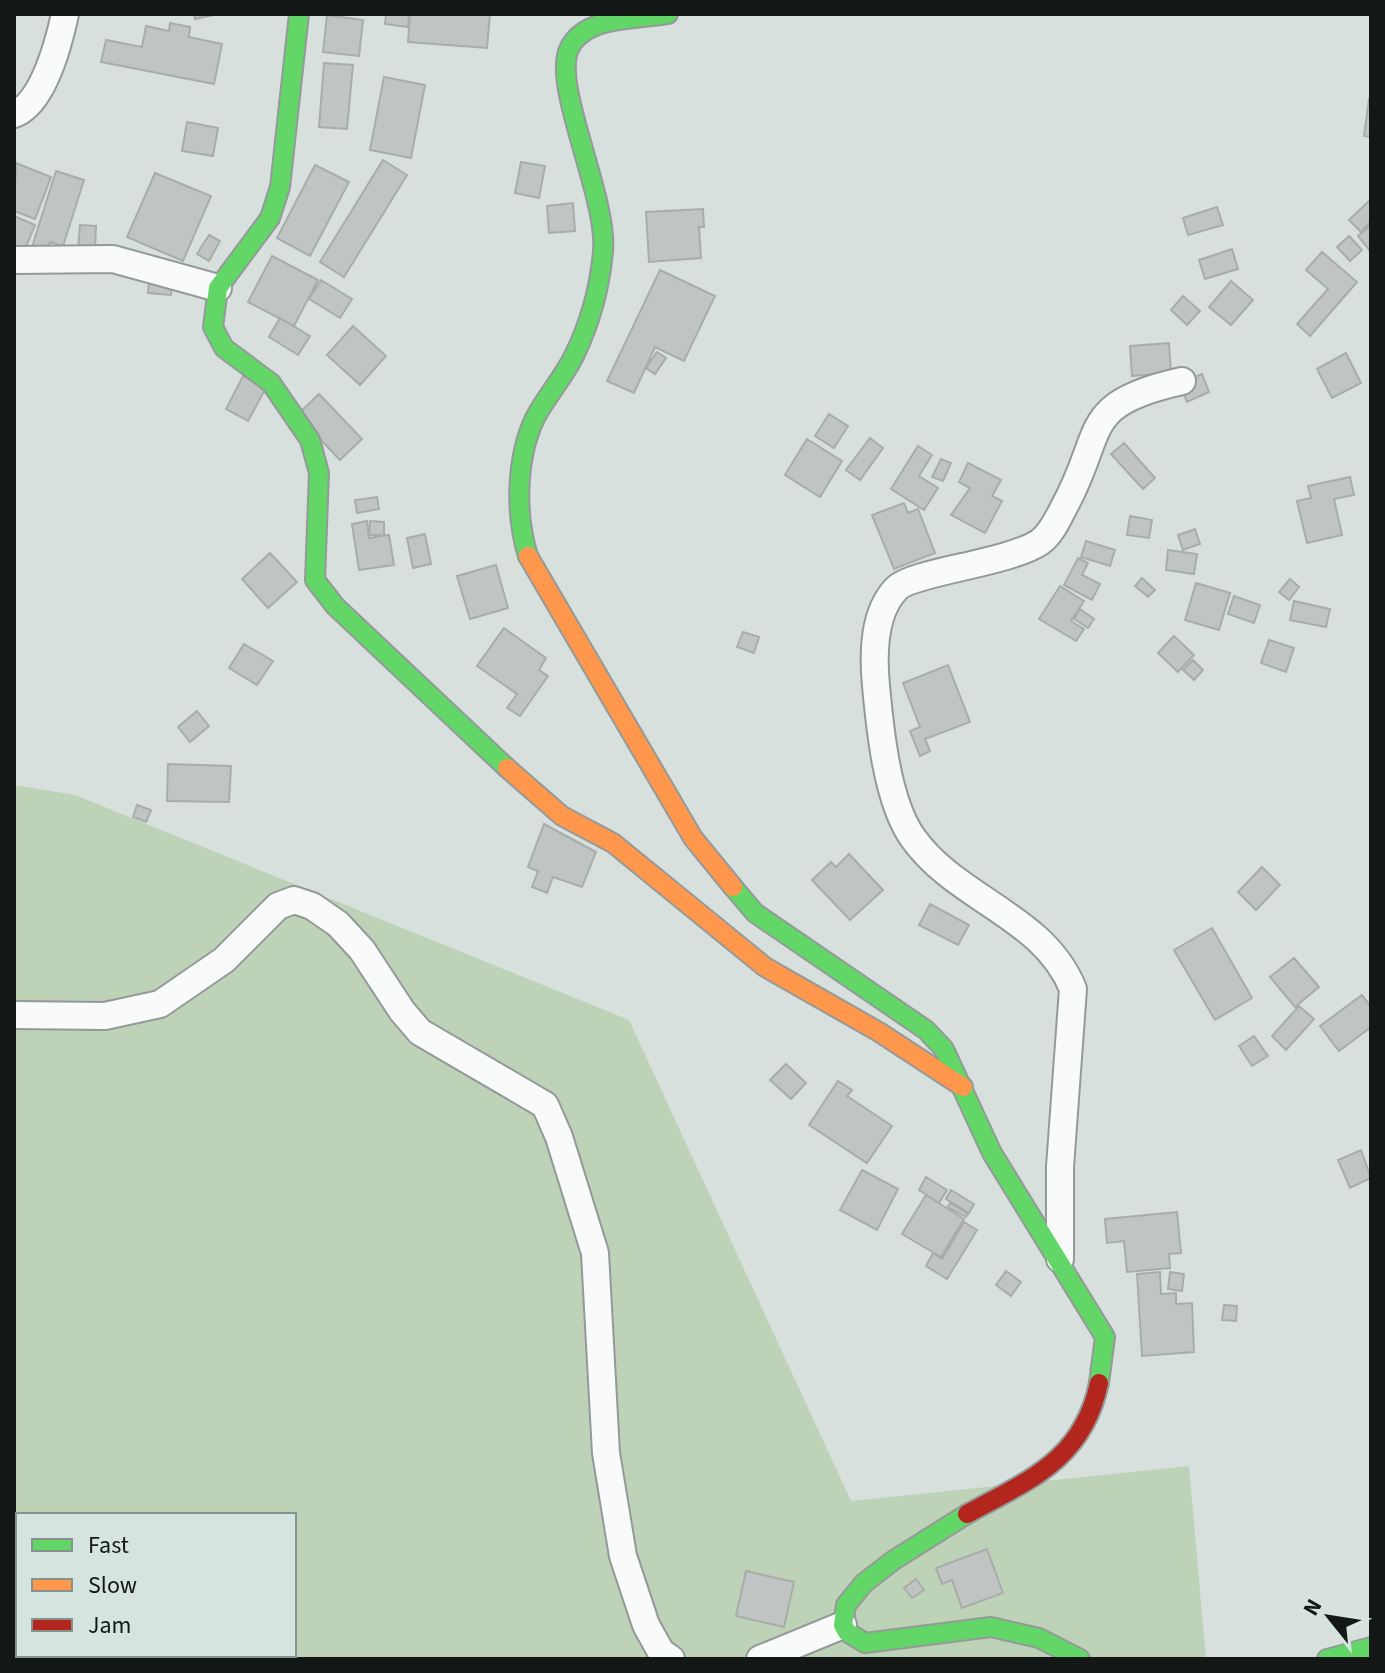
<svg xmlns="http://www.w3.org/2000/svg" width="1385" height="1673" font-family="'Source Sans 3',sans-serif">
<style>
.green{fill:#bdd2b6;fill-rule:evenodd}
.building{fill:#c0c5c3;stroke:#a8adab;stroke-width:2}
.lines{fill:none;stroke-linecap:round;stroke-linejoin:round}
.street-casing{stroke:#949a99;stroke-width:30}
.fast-casing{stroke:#949a99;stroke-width:22}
.slow-casing{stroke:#949a99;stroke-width:22}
.jam-casing{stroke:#949a99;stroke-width:22}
.street{stroke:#f9fafa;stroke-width:26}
.fast{stroke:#63d668;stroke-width:18}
.slow{stroke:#ff974d;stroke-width:18}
.jam{stroke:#b3261e;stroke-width:18}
</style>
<rect width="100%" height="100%" fill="#d8e0de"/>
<path class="green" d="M14,785l61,10 554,225 222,481 338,-35 17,193h-1192zM18,1515h276v140h-276z"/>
<path class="building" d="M194,14h24l-23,5z
M386,14h23l-1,13 -23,-3z
M410,14h80l-3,34 -79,-6z
M327,15l36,5 -4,36 -36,-4z
M170,23l20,4 -1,10 33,7 -8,40 -113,-22 5,-22 36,7 4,-21 23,5z
M324,63l29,2 -6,64 -28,-2z
M384,77l41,8 -14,73 -41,-8z
M1369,99l2,1v37l-7,-1z
M187,122l31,6 -5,28 -31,-5z
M383,160l24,15 -63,102 -24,-15z
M521,162l24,4 -6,32 -24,-5z
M16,163l35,14 -16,42 -21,-8z
M315,165l34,17 -39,74 -33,-18z
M56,171l28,9 -21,66 -13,-4 -3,10 -15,-5z
M155,173l56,23 -28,65 -56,-24z
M1371,199v22l-10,11 -12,-12z
M573,203l2,28 -26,2 -2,-27z
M1217,207l6,18 -35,10 -5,-17z
M703,209l1,18h-5l2,31 -52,4 -3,-50z
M14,216l21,9 -13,31 -8,-3z
M80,225l16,1 -1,25h-17z
M1371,225v25l-1,1 -12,-15z
M209,235l11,6 -11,20 -12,-7z
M1349,236l13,14 -12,11 -13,-14z
M1232,249l6,20 -33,10 -6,-19z
M1322,252l35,30 -47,54 -13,-12 31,-35 -22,-19z
M272,256l46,24 -24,46 -46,-24z
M660,270l55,26 -31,65 -29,-14 -21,46 -27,-12z
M321,280l31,19 -12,19 -31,-19z
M149,281l23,2 -1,12 -23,-2z
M1231,281l22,19 -22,25 -22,-18z
M1183,296l17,15 -13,14 -16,-15z
M280,318l30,18 -12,19 -29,-18z
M353,326l33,30 -26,29 -33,-30z
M1169,343l2,30 -39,3 -2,-30z
M657,352l9,6 -11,16 -9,-6z
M1346,353l15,30 -29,15 -15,-29z
M1202,374l7,18 -22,10 -8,-19z
M243,376l23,12 -18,33 -22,-12z
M319,394l43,45 -22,21 -43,-45z
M829,414l19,12 -14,22 -19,-12z
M870,438l13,10 -23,32 -14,-10z
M807,439l35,22 -22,36 -35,-22z
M1124,443l31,35 -12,11 -32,-35z
M918,446l14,9 -13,21 19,12 -14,22 -33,-21z
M941,459l10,4 -8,18 -11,-4z
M968,463l33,17 -9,16 10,5 -17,32 -34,-18 19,-27 -11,-6z
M1350,477l4,18 -20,4 8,36 -35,8 -10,-42 14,-3 -3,-12z
M377,497l2,12 -22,4 -2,-13z
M904,503l4,10 10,-4 17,44 -41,16 -22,-54z
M1130,516l22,4 -3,18 -22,-3z
M367,521l2,17 20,-3 5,30 -35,5 -7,-46z
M370,521l14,1v13h-15z
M1195,529l5,15 -17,6 -5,-15z
M425,534l6,30 -18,4 -6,-30z
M1086,541l29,9 -5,16 -29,-9z
M1168,550l29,4 -3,20 -28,-4z
M270,553l27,29 -29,26 -26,-29z
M1078,558l10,5 -6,12 18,9 -8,16 -28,-15z
M496,565l12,43 -38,11 -13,-43z
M1142,578l13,12 -7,7 -13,-11z
M1290,579l9,8 -10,13 -10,-8z
M1196,583l34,10 -11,37 -34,-10z
M1060,586l24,15 -13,20 13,8 -8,12 -37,-22z
M1234,596l26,9 -6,18 -26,-9z
M1294,601l36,8 -4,18 -36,-7z
M1080,609l14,10 -6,9 -14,-9z
M504,628l42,30 -7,12 9,6 -28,40 -13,-8 10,-14 -40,-28z
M743,632l16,5 -5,16 -17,-6z
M1174,636l20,19 -16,17 -20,-19z
M1269,640l25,8 -8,24 -25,-9z
M244,644l29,17 -16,24 -28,-17z
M1193,660l10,10 -9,10 -11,-10z
M948,665l22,57 -45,17 5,12 -10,5 -10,-25 10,-4 -17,-44z
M197,711l12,15 -19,16 -12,-15z
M168,764l63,2 -2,36 -62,-1z
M137,805l14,5 -5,12 -13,-5z
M544,824l52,28 -14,35 -29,-10 -6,16 -15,-6 6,-16 -10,-4z
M849,854l34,36 -33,30 -38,-40 19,-18 5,5z
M1262,867l18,18 -24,25 -18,-18z
M930,904l39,21 -11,20 -39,-20z
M1212,928l40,70 -37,22 -41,-70z
M1294,958l25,29 -24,20 -25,-30z
M1362,995l9,12v20l-32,24 -19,-25z
M1299,1006l15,13 -28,31 -14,-14z
M1254,1036l14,20 -16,10 -13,-20z
M786,1064l20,19 -15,16 -21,-19z
M838,1081l14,9 -5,6 45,30 -25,37 -58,-38z
M1361,1150l10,28 -21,10 -12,-28z
M862,1170l36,19 -21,41 -37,-20z
M926,1177l21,13 -8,13 -20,-13z
M951,1190l23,14 -5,9 -23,-14z
M926,1195l38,24 -23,38 -39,-23z
M950,1203l18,11 -2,3 -18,-10z
M1177,1212l4,41 -12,1 1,14 -43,4 -3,-31 -17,2 -2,-24z
M964,1222l13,8 -30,49 -21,-13 7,-13 9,6z
M1006,1271l15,11 -10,14 -15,-11z
M1160,1272l1,22 15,-1v11l16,-1 2,49 -52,4 -5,-82z
M1170,1272l14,2 -2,17 -14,-2z
M1224,1305l13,1 -1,15 -14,-1z
M987,1549l16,44 -41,15 -10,-28 -10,4 -6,-16z
M746,1571l48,11 -10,45 -48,-11z
M916,1579l8,11 -12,8 -8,-10z"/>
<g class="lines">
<defs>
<path id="street" d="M14,114c29,-10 45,-72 51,-100
M14,260l99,-1 105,29
M14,1015l91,1 55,-12 64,-44 54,-54 16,-6 18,6 26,18 24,26 40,61 18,21 125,73 14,32 36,116 11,200 17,103 23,69 15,27 10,7
M1060,1259v-92l13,-178c-29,-73 -116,-89 -160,-151 -26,-36 -33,-109 -37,-152 -3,-32 -3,-74 21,-98 16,-16 112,-25 143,-46 11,-8 18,-23 24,-35 42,-76 14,-103 118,-126
M760,1659l83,-34"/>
<path id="fast" d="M299,14l-19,173 -10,31 -52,70 -5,39 11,21 47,35 39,57 9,33 -4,107 20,26 172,162
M528,556c-13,-42 -12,-98 7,-138 11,-21 28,-40 39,-62 16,-33 26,-69 29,-105 5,-53 -51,-165 -34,-202 16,-34 68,-29 99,-35
M733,887l22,26 171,117 18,19 48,104 113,184 -6,46
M967,1514l-73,46 -30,23 -18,22 -3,20 4,7 18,11 126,-16 48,11 41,21
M1327,1659l44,-12"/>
<path id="slow" d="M528,556l165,282 40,49
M507,768l55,48 51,27 152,124 114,65 84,55"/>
<path id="jam" d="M967,1514c62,-34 116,-54 132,-131"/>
</defs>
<use href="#street" class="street-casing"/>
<use href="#fast" class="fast-casing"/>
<use href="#slow" class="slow-casing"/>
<use href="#jam" class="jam-casing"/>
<use href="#street" class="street"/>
<use href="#fast" class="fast"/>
<use href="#slow" class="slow"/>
<use href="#jam" class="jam"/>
</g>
<rect width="1385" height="1673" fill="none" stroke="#131817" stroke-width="32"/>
<rect x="16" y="1513" width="280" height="144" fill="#d5e4df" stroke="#87928f" stroke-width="2"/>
<rect x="32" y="1539" width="40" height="12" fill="#63d668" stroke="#87928f" stroke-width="2"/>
<text x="88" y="1553" font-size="24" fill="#131817">Fast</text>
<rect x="32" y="1579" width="40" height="12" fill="#ff974d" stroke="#87928f" stroke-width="2"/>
<text x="88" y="1593" font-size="24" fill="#131817">Slow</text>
<rect x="32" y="1619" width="40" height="12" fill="#b3261e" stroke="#87928f" stroke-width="2"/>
<text x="88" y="1633" font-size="24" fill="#131817">Jam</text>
<g transform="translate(1329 1617) rotate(300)" stroke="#d5e4df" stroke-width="6" paint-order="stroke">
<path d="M0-6L14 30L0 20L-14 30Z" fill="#131817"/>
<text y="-12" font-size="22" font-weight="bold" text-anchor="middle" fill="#131817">N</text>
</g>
</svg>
